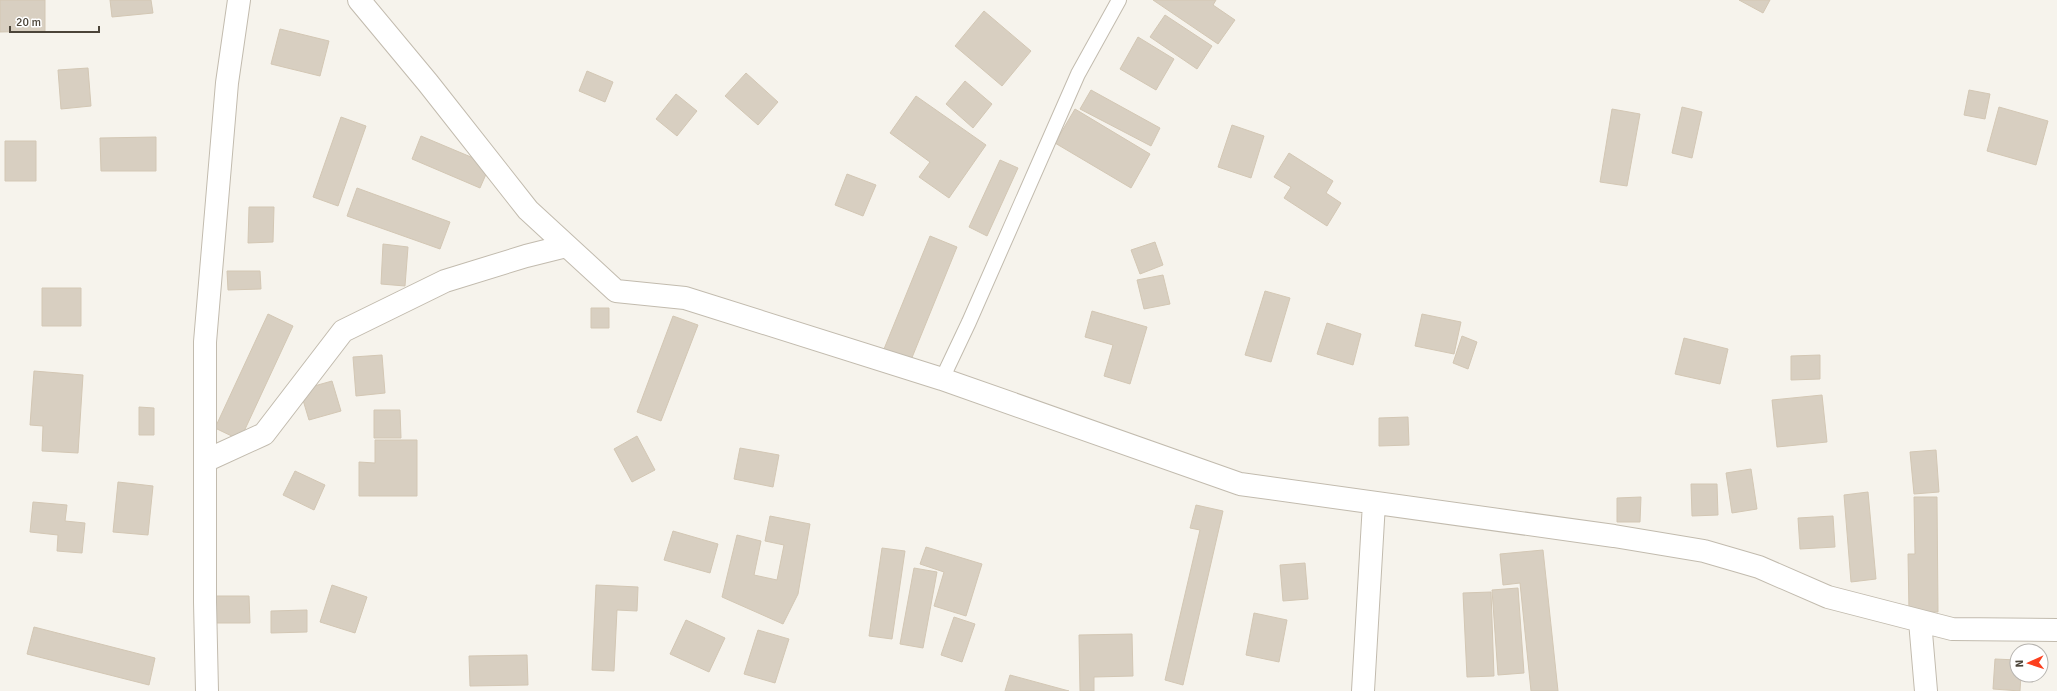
<svg xmlns="http://www.w3.org/2000/svg" width="2057" height="691" font-family="Signika,sans-serif">
<style>
.building{fill:#d8cfc1;stroke:#d3c7b4}
.lines{fill:none;stroke-linecap:round;stroke-linejoin:round}
.service-casing{stroke:#c2bbae;stroke-width:16}
.minor-casing{stroke:#c2bbae;stroke-width:24}
.service{stroke:#fff;stroke-width:14}
.minor{stroke:#fff;stroke-width:22}
</style>
<rect width="100%" height="100%" fill="#f6f3ec"/>
<path class="building" d="M0,0h45v31l-45,1z
M110,0h41l2,13 -41,4z
M1153,0h63l-3,5 22,15 -17,24z
M1739,0h31l-7,13z
M984,11l47,40 -29,35 -47,-40z
M1165,15l47,31 -15,23 -47,-32z
M280,29l49,12 -9,35 -49,-12z
M1138,37l36,22 -18,31 -36,-21z
M88,68l3,38 -30,3 -3,-39z
M587,71l26,11 -8,20 -26,-11z
M746,73l32,29 -20,23 -33,-29z
M965,81l27,23 -19,24 -27,-24z
M1091,90l69,38 -9,18 -71,-37z
M1969,90l21,4 -5,25 -21,-4z
M676,94l21,17 -20,25 -21,-17z
M916,96l70,49 -37,53 -30,-21 11,-15 -40,-29z
M1682,107l20,5 -10,46 -20,-5z
M1999,107l49,14 -12,44 -49,-14z
M1075,109l75,45 -19,34 -76,-45z
M1612,109l28,5 -13,72 -27,-4z
M341,117l25,9 -28,80 -25,-9z
M1232,125l32,11 -13,42 -33,-11z
M421,136l69,29 -10,23 -68,-29z
M156,137v34h-55l-1,-33z
M5,141h31v40h-31z
M1289,153l44,28 -7,12 15,10 -14,23 -43,-28 7,-11 -17,-10z
M1000,160l18,8 -31,68 -18,-9z
M847,174l29,11 -13,31 -28,-11z
M357,188l93,34 -10,27 -93,-33z
M249,207h25l-1,35 -25,1z
M930,236l27,11 -46,113 -27,-11z
M1155,242l8,23 -23,9 -9,-24z
M383,244l25,3 -3,39 -24,-2z
M227,271h33l1,18 -33,1z
M1163,275l7,29 -26,5 -7,-29z
M42,288h39v38h-39z
M1265,291l25,7 -19,64 -26,-7z
M591,308h18v20h-18z
M1092,311l55,16 -17,57 -26,-8 9,-31 -28,-8z
M268,314l25,12 -53,114 -25,-12z
M1422,314l39,8 -7,32 -39,-8z
M673,316l25,9 -37,96 -24,-9z
M1327,323l34,11 -8,31 -36,-11z
M1462,336l15,6 -9,27 -15,-6z
M1684,338l44,11 -8,35 -45,-10z
M382,355l3,38 -29,3 -3,-39z
M1820,355v24l-29,1v-24z
M34,371l49,4 -5,78 -36,-2 1,-25 -13,-1z
M332,381l9,30 -32,9 -9,-30z
M1822,395l5,47 -50,5 -5,-47z
M139,407l15,1v27h-15z
M374,410h26l1,28h-27z
M1408,417l1,28 -30,1v-28z
M637,436l18,34 -23,12 -18,-33z
M375,440h42v56h-58v-34l16,1z
M740,448l39,7 -6,32 -39,-8z
M1936,450l3,42 -25,2 -4,-42z
M1751,469l6,40 -25,4 -6,-40z
M295,471l30,14 -11,25 -31,-15z
M118,482l35,4 -5,49 -35,-3z
M1691,484h26l1,31 -26,1z
M1868,492l8,87 -25,3 -7,-87z
M1641,497l-1,25h-23v-24z
M1914,497h23l1,115h-29l-1,-58h7z
M33,502l34,3 -2,16 20,2 -3,30 -25,-2 1,-16 -28,-3z
M1196,505l27,6 -40,174 -18,-5 35,-150 -10,-2z
M770,516l40,8 -12,70 -15,30 -61,-27 15,-62 24,6 -7,34 23,5 7,-35 -19,-4z
M1833,516l2,31 -35,2 -2,-31z
M673,531l45,13 -8,29 -46,-13z
M926,547l56,17 -16,52 -32,-10 10,-34 -24,-8z
M882,548l23,3 -13,88 -23,-3z
M1543,550l15,141h-27l-11,-108 -17,2 -3,-31z
M1305,563l3,36 -25,2 -3,-36z
M914,568l23,4 -14,76 -23,-4z
M332,585l35,12 -12,36 -35,-11z
M596,585l42,2 -1,24 -20,-1 -3,61 -22,-1z
M1518,588l6,85 -26,2 -6,-85z
M1491,592l3,84 -27,1 -4,-84z
M215,596h34l1,27h-35z
M307,610v22l-36,1v-22z
M1254,613l33,7 -8,42 -33,-7z
M954,617l21,7 -13,38 -21,-7z
M686,620l39,18 -16,34 -39,-18z
M34,627l121,31 -6,27 -122,-31z
M758,630l31,9 -14,44 -31,-9z
M1132,634l1,42 -39,1v14h-14l-1,-56z
M527,655l1,30 -58,1 -1,-30z
M1995,659l22,1v15h4l-1,16 -27,-2z
M1010,675l59,16h-64z"/>
<g class="lines">
<defs>
<path id="service" d="M942,379l27,-57 109,-248 41,-74"/>
<path id="minor" d="M359,0l69,83 100,127 88,81 69,7 257,81 298,105 374,52 90,15 55,16 69,30 124,32 105,1
M205,461l59,-27 79,-103 102,-50 81,-25 40,-10
M1920,621l6,70
M207,691l-2,-89v-260l22,-259 12,-83
M1363,691l11,-188"/>
</defs>
<use href="#service" class="service-casing"/>
<use href="#minor" class="minor-casing"/>
<use href="#service" class="service"/>
<use href="#minor" class="minor"/>
</g>
<g transform="translate(2029 663) rotate(267)"><circle r="19" fill="#ffffff" stroke="#b7b4b0"/>
<path d="M0-3L7 15L0 10L-7 15Z" fill="#fc3f1d"/>
<text y="-6" font-size="11" font-weight="bold" text-anchor="middle" fill="#4b4439">N</text>
</g>
<path d="M10 26v6h89v-6" fill="none" stroke="#4b4439" stroke-width="2"/>
<text x="16" y="26" font-size="12" fill="#4b4439" stroke="#ffffff" stroke-width="3" paint-order="stroke">20 m</text>
</svg>
